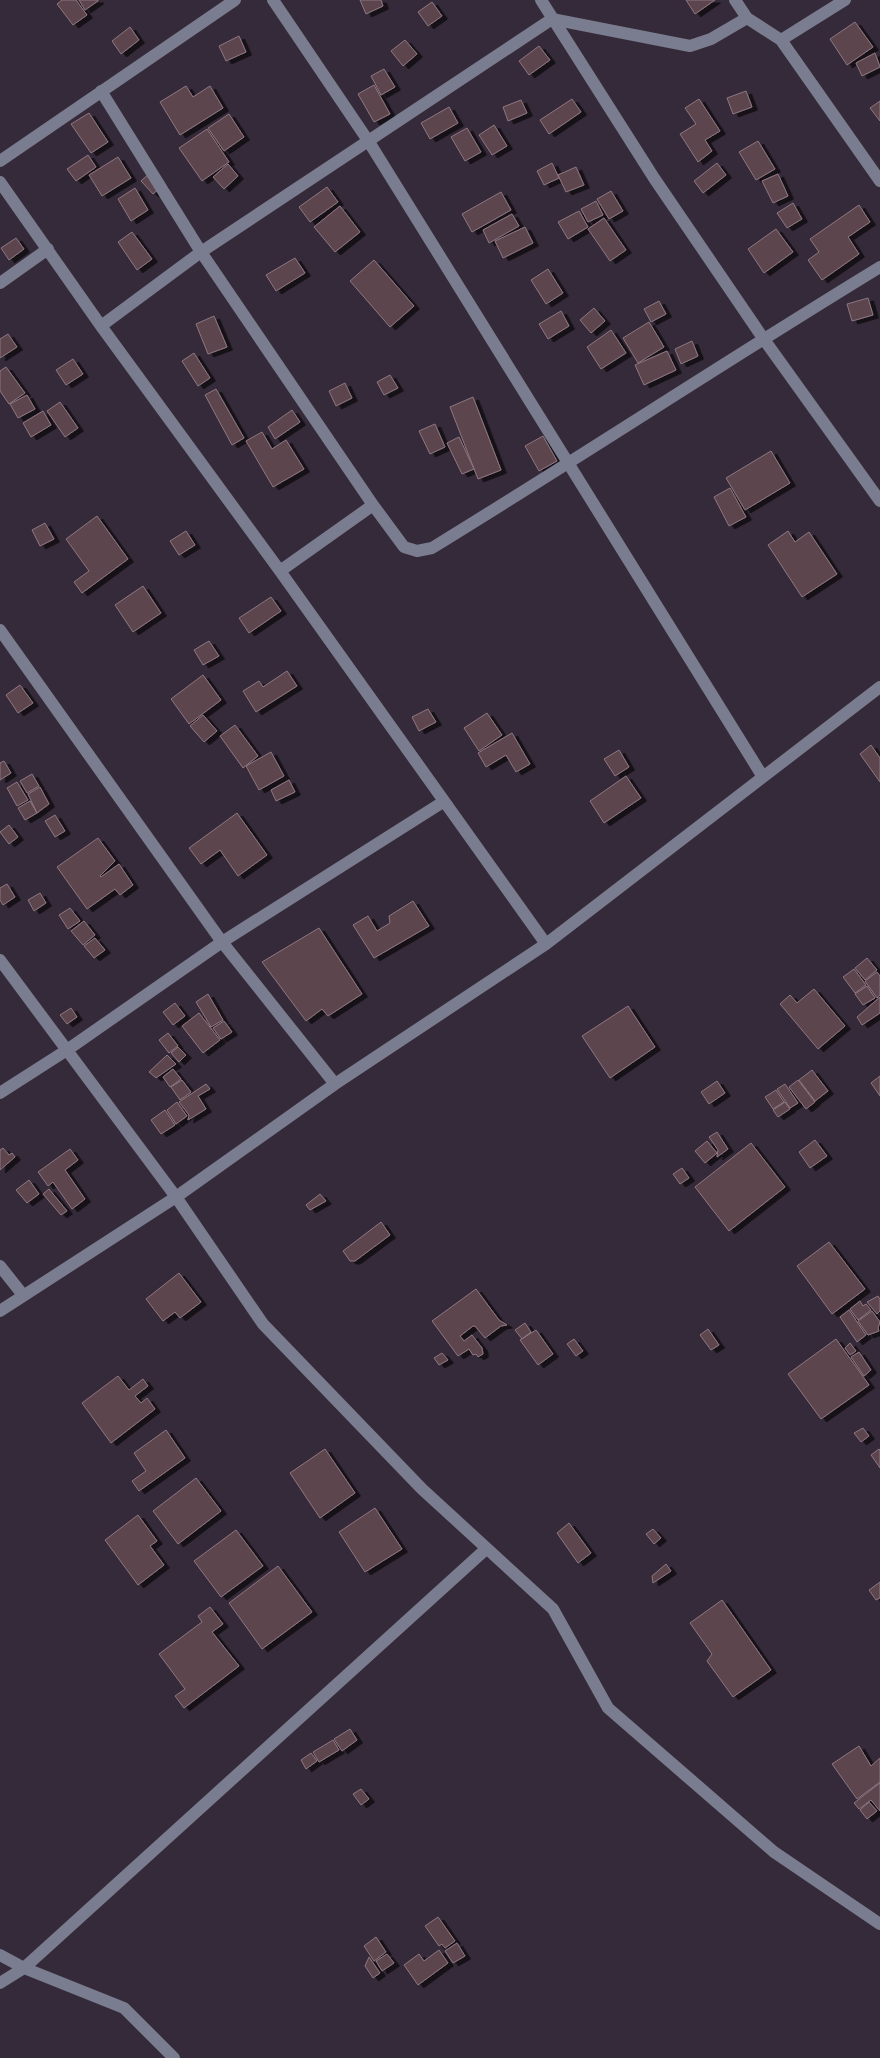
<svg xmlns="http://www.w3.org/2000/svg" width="880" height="2058" font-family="'Sofia Sans Condensed',sans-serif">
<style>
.building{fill:#5b454e;stroke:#8f7781;filter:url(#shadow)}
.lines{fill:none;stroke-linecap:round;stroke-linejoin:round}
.minor{stroke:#7a7c8f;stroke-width:12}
</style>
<defs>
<filter id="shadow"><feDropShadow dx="5.5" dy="3" stdDeviation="0" flood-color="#0009"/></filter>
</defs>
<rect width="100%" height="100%" fill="#352a39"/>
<path class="building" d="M62,0h14l11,15 -14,10 -16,-21z
M79,0h19v1l-13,9z
M360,0h21l2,6 -17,8z
M686,0h29l-20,14z
M432,2l10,14 -14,10 -10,-14z
M855,22l18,25 -26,18 -17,-26z
M130,27l9,13 -18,14 -9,-13z
M239,36l7,16 -20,9 -7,-15z
M405,40l12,14 -14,12 -12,-15z
M539,46l11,14 -21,15 -10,-14z
M875,53l5,14 -18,9 -6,-13z
M384,69l11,18 -14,8 -10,-19z
M374,85l16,29 -16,8 -16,-28z
M186,86l7,11 17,-11 13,22 -43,27 -20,-33z
M746,91l6,16 -19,7 -6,-16z
M572,99l9,13 -32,22 -9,-14z
M699,99l21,32 -15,9 7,11 -14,11 -18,-28 16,-10 -11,-16z
M521,100l6,13 -19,8 -5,-14z
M880,101v20l-10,-13z
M449,107l9,16 -28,16 -9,-16z
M89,113l19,29 -17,11 -20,-29z
M229,114l15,23 -20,14 -16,-23z
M494,125l13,21 -15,9 -13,-20z
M467,128l14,24 -16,9 -14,-24z
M207,129l22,33 -27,19 -23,-33z
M758,141l17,28 -19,11 -17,-28z
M88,155l8,12 -20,14 -9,-12z
M118,157l13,21 -29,18 -13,-21z
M552,163l7,15 -15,7 -7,-14z
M717,163l9,12 -23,18 -9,-12z
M228,164l10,12 -14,13 -11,-12z
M576,167l8,18 -18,7 -8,-17z
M151,172l12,13 -10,9 -12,-13z
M778,174l10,22 -15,7 -11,-22z
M327,187l11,15 -28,20 -11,-15z
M135,188l13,22 -17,11 -13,-22z
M611,191l12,20 -14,8 -12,-20z
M501,192l10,18 -39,22 -10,-18z
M596,201l7,14 -15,7 -7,-13z
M793,203l9,16 -15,9 -10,-15z
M859,205l11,17 -22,15 11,17 -37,26 -14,-20 11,-8 -9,-13z
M340,206l20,26 -25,20 -21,-25z
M579,211l9,16 -20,12 -10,-17z
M512,214l7,12 -30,17 -6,-13z
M604,218l22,32 -16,11 -22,-32z
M525,227l8,16 -30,15 -8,-17z
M776,229l17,23 -29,21 -16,-24z
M132,232l20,27 -15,11 -19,-28z
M16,238l8,11 -15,11 -8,-12z
M295,258l10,15 -29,18 -10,-16z
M374,260l40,46 -24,21 -40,-46z
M548,269l15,24 -17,11 -15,-24z
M868,298l5,17 -21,6 -5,-17z
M659,301l7,13 -15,8 -7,-13z
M594,308l11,13 -14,12 -11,-13z
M561,311l8,15 -21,13 -9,-15z
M214,316l13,31 -19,7 -12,-30z
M649,322l15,25 -26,16 -15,-25z
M611,330l15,23 -25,16 -14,-22z
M8,334l9,13 -17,11v-19z
M692,341l6,15 -17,8 -6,-15z
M667,351l9,19 -32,15 -9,-20z
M194,353l16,25 -12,8 -16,-25z
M73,359l10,15 -17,11 -10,-15z
M6,367l19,26 -16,11 -9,-13v-20z
M390,375l8,13 -14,7 -7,-13z
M345,383l7,15 -16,8 -7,-15z
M216,389l28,49 -12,7 -27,-50z
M27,395l8,14 -17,9 -8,-14z
M473,397l28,73 -23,9 -28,-72z
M60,402l18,26 -13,9 -18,-26z
M292,410l8,12 -25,17 -7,-12z
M43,411l8,14 -20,12 -8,-14z
M435,424l10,23 -15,7 -11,-23z
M262,432l10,17 14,-9 18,29 -31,18 -27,-46z
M543,436l14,25 -18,10 -14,-25z
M459,437l15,32 -12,5 -15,-31z
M771,451l19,32 -45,27 -19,-32z
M730,488l16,29 -17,9 -15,-29z
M97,516l31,43 -46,34 -8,-11 15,-11 -23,-32z
M45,523l9,16 -14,7 -8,-16z
M186,531l9,14 -16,10 -9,-14z
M788,531l7,11 14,-10 28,42 -35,23 -34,-52z
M143,586l18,27 -28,19 -18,-27z
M271,597l10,14 -32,22 -10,-15z
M209,641l10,15 -16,9 -9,-15z
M287,671l10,15 -41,26 -13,-21 16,-10 4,6z
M203,675l18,25 -32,24 -18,-25z
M20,685l13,18 -15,10 -12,-18z
M428,709l8,13 -17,9 -7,-14z
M487,713l15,22 -23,16 -15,-23z
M203,715l14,16 -13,11 -14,-16z
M235,725l23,31 -15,12 -23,-32z
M512,733l18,31 -14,8 -10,-17 -20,12 -8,-14z
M871,745l9,13v24l-20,-28z
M619,750l10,17 -14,9 -11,-17z
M271,752l13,24 -25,14 -13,-24z
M4,761l7,12 -11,7v-17z
M32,774l7,12 -12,7 -7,-12z
M626,776l15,22 -37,25 -14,-22z
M289,780l6,12 -19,9 -5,-11z
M17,782l11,18 -11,6 -10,-18z
M40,787l9,17 -12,9 -9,-19z
M30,801l7,12 -12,7 -7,-12z
M237,813l30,42 -29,21 -18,-26 -19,14 -12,-16z
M55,815l10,16 -10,6 -10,-16z
M9,825l9,12 -9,7 -9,-12z
M98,838l17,23 -15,15 1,1 18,-13 14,21 -13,10 -5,-6 -28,20 -30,-42z
M7,884l8,13 -12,8 -3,-5v-12z
M40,893l6,10 -12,8 -6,-11z
M413,901l16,25 -55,32 -21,-33 15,-9 9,15 13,-8 -1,-7z
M70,908l10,13 -12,8 -9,-14z
M84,921l11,14 -12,10 -12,-14z
M319,928l43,66 -34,22 -6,-7 -16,12 -44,-59z
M95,938l10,12 -11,8 -10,-12z
M867,958l10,12 -12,10 -10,-12z
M854,969l12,16 -11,8 -12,-16z
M877,972l3,4v19l-3,3 -12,-17z
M867,986l8,12 -12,7 -8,-11z
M814,989l31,37 -27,23 -38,-45 10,-9 7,8z
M208,994l15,26 -12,7 -15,-25z
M880,997v16l-18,12 -5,-8z
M175,1003l10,13 -12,9 -10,-13z
M628,1006l27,41 -45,31 -28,-42z
M71,1008l6,9 -10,7 -7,-9z
M199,1013l21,27 -17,13 -21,-27z
M224,1021l8,11 -11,7 -8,-11z
M168,1033l10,13 -9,7 -10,-13z
M178,1047l8,8 -7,7 -8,-9z
M167,1055l9,9 -20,14 -7,-6z
M173,1069l8,10 -11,8 -7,-10z
M812,1070l16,21 -13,10 -16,-21z
M880,1076v20l-9,-13z
M182,1080l9,12 -11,8 -9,-13z
M798,1080l17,22 -9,7 -17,-22z
M717,1081l8,12 -16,11 -8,-12z
M206,1084l4,5 -12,7 8,13 -18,11 1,-5 -10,-13z
M785,1084l13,19 -8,5 -13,-19z
M776,1090l8,12 -11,7 -8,-12z
M177,1102l10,14 -11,8 -9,-14z
M785,1102l5,7 -12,8 -5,-7z
M165,1110l10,15 -14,9 -10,-14z
M717,1132l11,17 -11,8 1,-7 -9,-13z
M815,1140l12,16 -17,12 -11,-16z
M707,1141l10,12 -12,10 -10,-12z
M751,1143l34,44 -56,44 -34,-44z
M3,1148l6,7 3,-2 3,4 -15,13v-20z
M70,1149l8,11 -13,10 20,29 -13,10 -19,-27 -5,4 -10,-14z
M682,1168l7,10 -9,6 -7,-10z
M29,1180l10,14 -12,9 -11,-13z
M49,1189l18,22 -6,4 -18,-21z
M320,1194l6,7 -16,9 -4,-5z
M381,1222l9,13 -35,26h-5l-7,-10z
M829,1242l36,47 -33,25 -35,-48z
M179,1273l22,29 -21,16 -5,-6 -12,9 -17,-22z
M476,1289l23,31 8,5 -6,1 -16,12 -10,-12h-2l-13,10 4,5 8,-6 10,13 1,6 -5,3 -2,-3 -3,1 -4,-6 -11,7 -26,-35z
M878,1296l2,3v12l-3,3 -10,-12z
M860,1301l3,5 3,-2 5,6 -13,10 -8,-11z
M849,1310l17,25 -9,7 -17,-25z
M872,1311l8,11 -2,6 1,3 -11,4 -10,-14z
M525,1323l6,9 -9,7 -7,-9z
M708,1329l11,16 -8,5 -11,-15z
M536,1330l17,24 -15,11 -18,-25z
M574,1339l9,12 -7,5 -9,-12z
M836,1339l33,46 -48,34 -33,-45z
M850,1343l6,8 -6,4 -5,-7z
M859,1352l12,18 -7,6 -13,-19z
M442,1353l6,7 -9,5 -5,-7z
M118,1376l11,14 14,-11 5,7 -13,10 6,7 6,-5 8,11 -44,34 -29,-40z
M863,1428l6,8 -8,6 -7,-9z
M166,1430l19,28 -46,33 -7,-10 14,-10 -12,-18z
M325,1449l30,44 -35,25 -30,-45z
M879,1449l1,1v18l-9,-13z
M196,1478l25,33 -43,33 -25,-33z
M375,1508l27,41 -37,23 -26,-40z
M138,1515l19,26 -7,5 14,19 -26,20 -33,-45z
M569,1523l22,30 -13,10 -21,-30z
M653,1529l8,9 -7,6 -8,-10z
M236,1530l27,36 -42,31 -27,-36z
M666,1564l5,7 -18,12 -1,-7z
M278,1566l34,46 -50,37 -33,-46z
M880,1582v16l-4,2 -7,-10z
M722,1600l49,70 -38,27 -26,-36 5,-7 -22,-31z
M210,1607l13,17 -11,8 27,34 -55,42 -9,-12 10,-7 -26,-35 43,-32 -4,-6z
M350,1729l7,11 -15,11 -8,-12z
M333,1740l6,10 -20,12 -6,-10z
M859,1746l12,20 9,-8v24l-23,17 -25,-35z
M311,1753l6,8 -11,8 -5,-9z
M880,1783v28l-9,-11 -12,9 -5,-6z
M361,1789l8,10 -8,6 -8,-11z
M869,1802l8,9 -10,8 -7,-9z
M438,1917l17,24 -10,7 -3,-4 -3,2 -14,-20z
M376,1937l10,15 -12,9 -10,-15z
M457,1943l8,13 -12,7 -8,-12z
M439,1950l9,13 -30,22 -14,-20 15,-11 5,7z
M387,1954l7,9 -12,8 -6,-10z
M369,1957l11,16 -7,5 -8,-12z"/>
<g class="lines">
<path class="minor" d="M273,0l96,142 394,635
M541,0l113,178 109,160 117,163
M735,0l12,18 34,22 99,141
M781,40l64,-40
M101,91l100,161 172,253 31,42 13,4 15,-3c150,-92 297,-189 448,-281
M0,161l235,-161
M0,182l101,144 179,245 266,373
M0,283l48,-34
M101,326l100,-74 351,-233 138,27 21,-7 36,-21
M280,571l93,-66
M0,630l222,312 113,142
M0,960l176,237 87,127 159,165 131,120 55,99 166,144 106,72
M0,1093l67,-43 155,-108 221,-140
M0,1266l23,29
M0,1311l176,-114 159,-113 211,-140 334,-257
M0,1955l24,13 100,40 50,50
M0,1983l24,-15 462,-419"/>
</g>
</svg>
